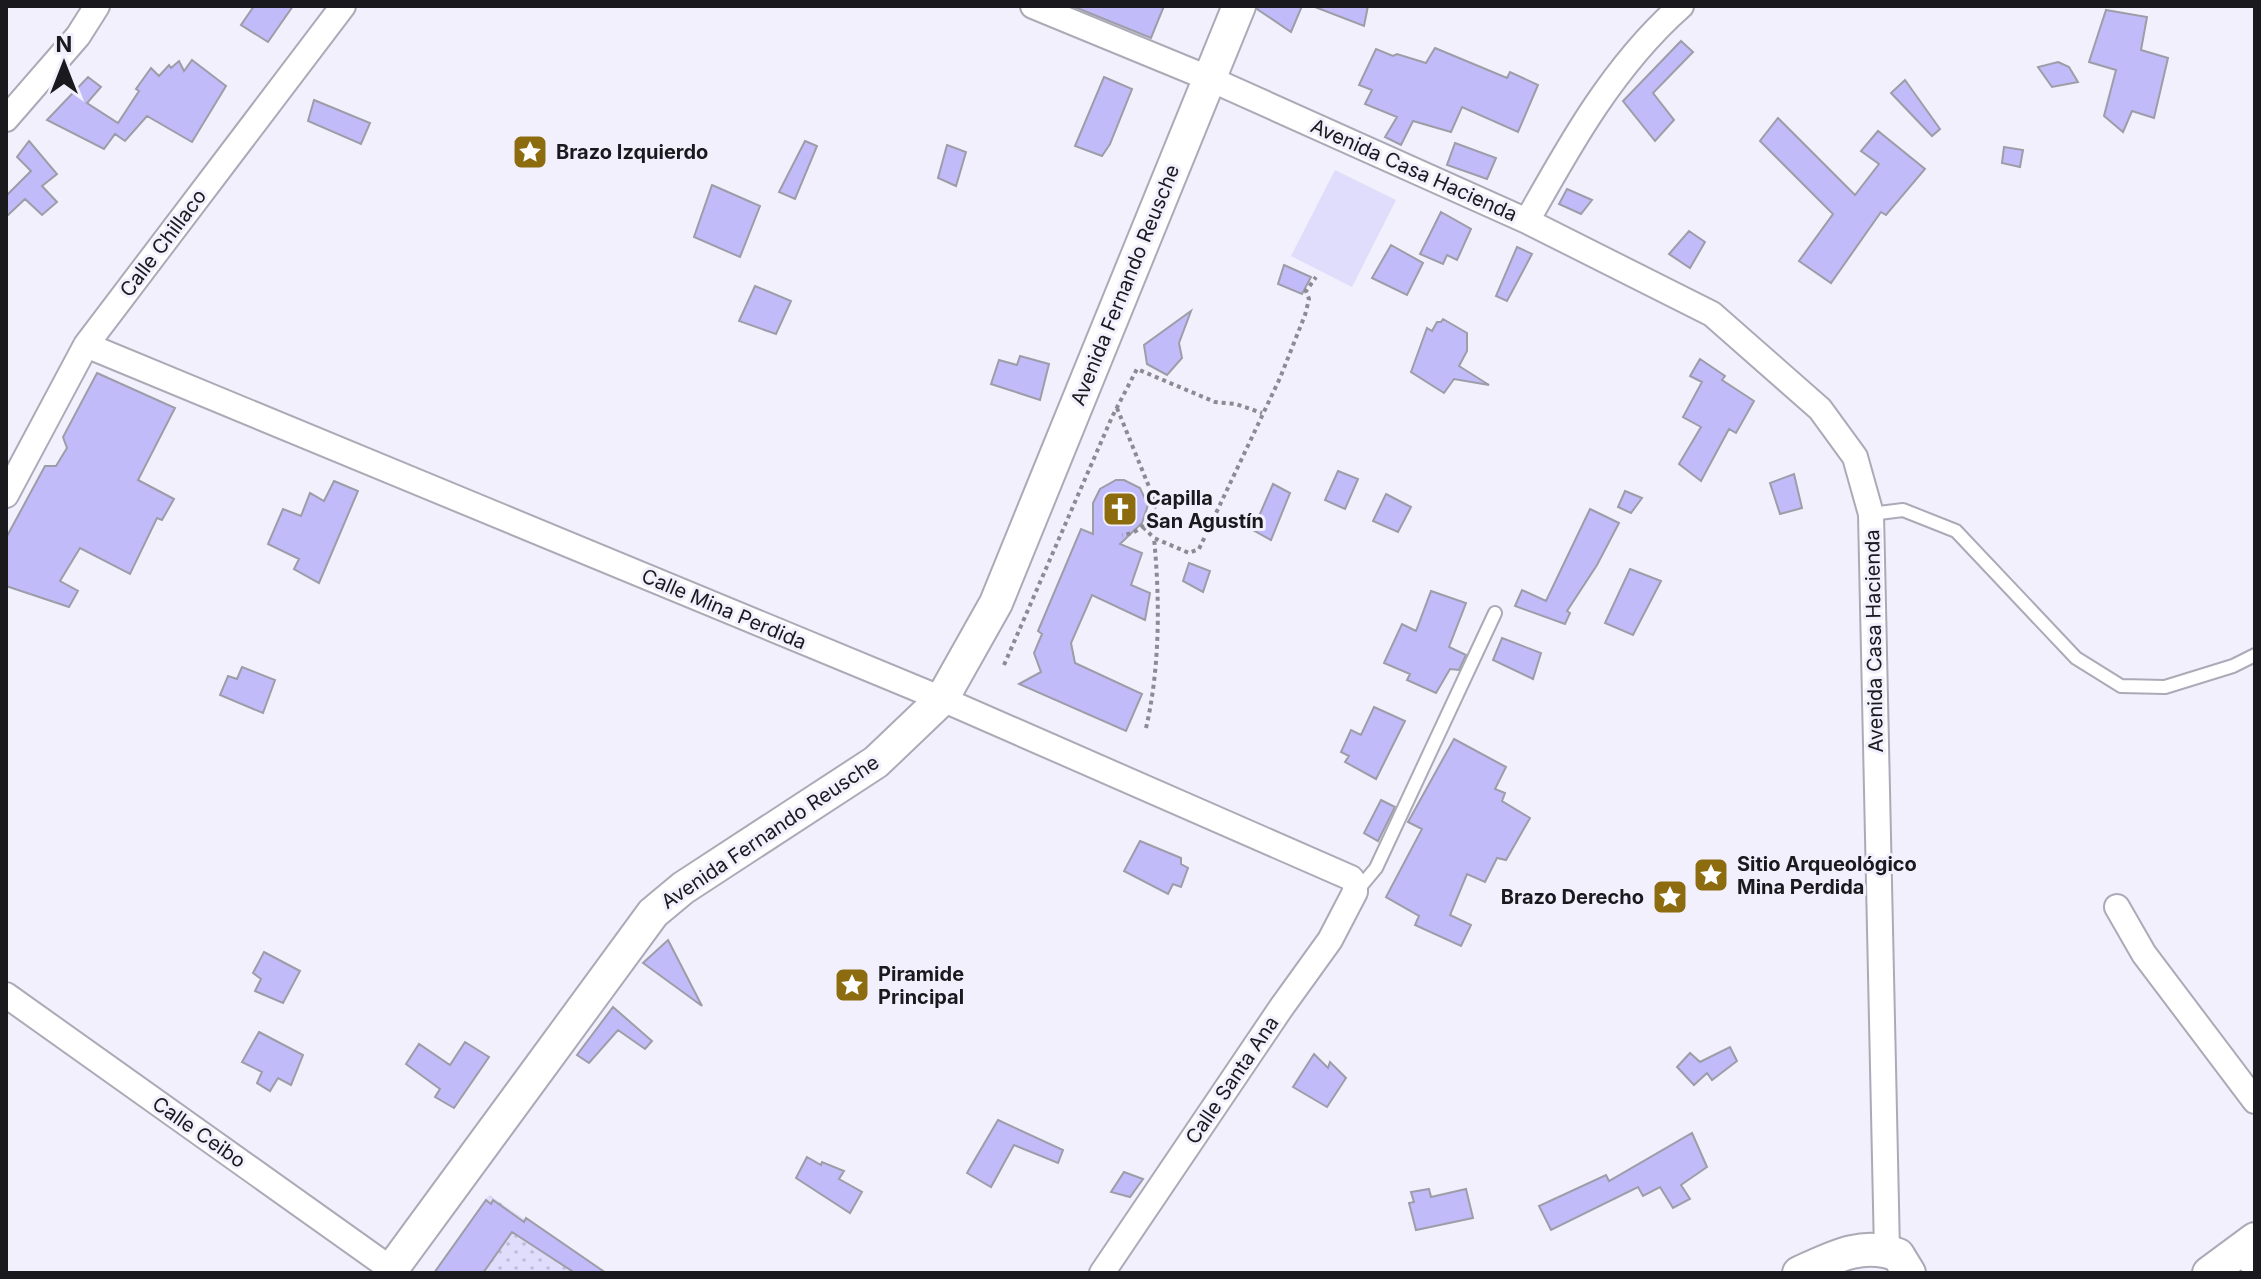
<svg xmlns="http://www.w3.org/2000/svg" width="2261" height="1279" font-family="Inter,sans-serif">
<style>
.park{fill:url(#park-dots)}
.garden{fill:#dfddfb}
.building{fill:#c1bbf9;stroke:#9d9da8;stroke-width:2}
.lines{fill:none;stroke-linecap:round;stroke-linejoin:round}
.lane-casing{stroke:#abaab6;stroke-width:16}
.street-casing{stroke:#abaab6;stroke-width:28}
.secondary-casing{stroke:#abaab6;stroke-width:36}
.path{stroke:#8c8b93;stroke-width:4;stroke-dasharray:4 4;stroke-linecap:butt}
.lane{stroke:#fff;stroke-width:12}
.street{stroke:#fff;stroke-width:24}
.secondary{stroke:#fff;stroke-width:32}
.labels{text-anchor:middle;stroke-width:6;stroke-linejoin:round;paint-order:stroke}
.poi-label{font-size:20px;font-weight:bold;fill:#1a191e;stroke:#f1f0fc;text-anchor:start}
.street-label{font-size:20px;fill:#1a191e;stroke:#f1f0fc}
</style>
<defs>
<pattern id="park-dots" width="8" height="8" patternUnits="userSpaceOnUse" patternTransform="scale(2)"><rect width="8" height="8" fill="#dfddfb"/><path d="M2 2h.1M6 6h.1" fill="none" stroke="#bfbdd7" stroke-width="1.8" stroke-linecap="round"/></pattern>
</defs>
<rect width="100%" height="100%" fill="#f1f0fc"/>
<path class="park" d="M489,1195l115,78h-170z"/>
<path class="garden" d="M1335,170l61,30 -44,87 -61,-31z"/>
<path class="building" d="M254,6h39l-25,36 -27,-17z
M1072,6h92l-13,32z
M1258,6h44l-11,26 -34,-23z
M1315,6h53l-4,20 -49,-19z
M2106,10l41,7 -6,33 27,8 -14,60 -22,-7 -9,21 -19,-16 12,-46 -27,-8z
M1681,41l12,11 -40,41 21,27 -19,21 -32,-40z
M1435,48l72,30 3,-6 28,13 -20,47 -56,-25 -11,25 -38,-11 -12,24 -16,-8 12,-20 -32,-13 7,-14 -13,-5 17,-36 17,7 4,-2 29,9z
M192,60l34,26 -34,56 -45,-26 -22,25 -10,-7 -11,15 -57,-29 41,-43 13,10 -14,16 31,20 21,-32 -3,-2 15,-21 8,8 10,-11 2,3 8,-7 5,10z
M2058,62l11,5 9,15 -26,5 -14,-20z
M1104,77l28,12 -22,55 -8,12 -27,-10z
M1905,80l35,49 -8,7 -41,-43z
M314,100l56,23 -9,21 -53,-23z
M1778,118l77,77 24,-31 -18,-13 17,-20 47,38 -39,46 -5,-3 -50,71 -32,-22 34,-47 -73,-73z
M29,141l28,33 -15,12 15,16 -15,13 -17,-16 -19,18v-21l25,-25 -14,-14z
M805,141l12,5 -22,53 -16,-7z
M1455,143l41,15 -9,21 -40,-14z
M947,145l19,7 -10,34 -18,-8z
M2004,147l19,3 -3,17 -18,-4z
M712,185l48,21 -20,51 -46,-20z
M1567,189l25,11 -11,14 -22,-10z
M1441,212l30,17 -14,31 -10,-5 -4,9 -23,-10z
M1689,231l16,11 -15,26 -21,-14z
M1391,245l32,18 -16,32 -35,-17z
M1517,247l15,7 -25,47 -11,-5z
M1284,265l27,12 -9,17 -24,-10z
M755,286l36,15 -15,33 -37,-13z
M1191,311l-12,32 3,15 -15,17 -20,-11 -3,-19z
M1443,319l24,14v18l-8,15 30,19 -35,-6 -10,14 -33,-21 16,-44 5,3 5,-9h4z
M1020,356l29,8 -9,36 -49,-16 8,-24 18,5z
M1700,359l25,17 -3,4 32,21 -18,32 -7,-4 -28,52 -22,-17 22,-37 -18,-10 19,-35 -12,-6z
M97,373l78,35 -37,72 36,19 -12,21 -5,-2 -27,56 -50,-26 -20,33 18,10 -9,16 -63,-21v-48l39,-72h11l11,-18 -4,-11z
M1338,471l20,8 -13,30 -20,-9z
M1794,474l8,34 -22,6 -10,-31z
M1116,480h8l16,8 8,17 -6,18 -22,21 22,9 -11,32 19,8 -5,27 -53,-25 -21,48 4,20 67,31 -16,37 -107,-47 22,-12 -7,-19 8,-19 -4,-3 43,-102 12,5v-31l7,-14z
M334,481l24,10 -39,92 -25,-14 5,-10 -31,-15 15,-35 18,7 9,-23 14,8z
M1273,484l17,9 -19,47 -18,-10z
M1625,491l17,7 -11,15 -13,-6z
M1386,494l25,13 -13,25 -25,-11z
M1590,509l29,14 -22,42 -30,46 3,2 -5,11 -50,-18 7,-16 24,11z
M1189,563l21,8 -7,21 -20,-11z
M1630,569l31,12 -28,54 -28,-12z
M1431,591l35,12 -17,44 17,8 -7,15 -9,-1 -14,24 -29,-13 3,-6 -26,-11 18,-39 14,7z
M1502,638l39,15 -8,26 -40,-19z
M242,667l33,13 -12,33 -43,-18 8,-19 9,3z
M1374,707l31,14 -29,58 -31,-17 4,-6 -8,-4 10,-22 10,5z
M1454,739l52,28 -11,22 10,4 -3,8 28,17 -24,42 -9,-2 -12,24 -18,-8 -17,41 21,10 -10,21 -46,-21 4,-9 -33,-19 36,-68 -14,-7z
M1381,800l14,7 -17,34 -14,-8z
M1140,841l41,17v6l7,4 -7,19 -8,-3 -5,10 -44,-23z
M668,940l34,66 -59,-43z
M264,952l36,19 -17,32 -28,-12 6,-12 -8,-6z
M613,1007l39,34 -7,8 -27,-19 -29,33 -12,-8z
M259,1032l44,23 -12,30 -13,-7 -8,13 -13,-8 5,-11 -20,-10z
M465,1042l24,15 -35,51 -19,-11 5,-8 -34,-25 13,-20 31,21z
M1730,1047l7,14 -25,19 -5,-7 -13,12 -17,-18 13,-14 10,9z
M1314,1054l14,14 2,-6 16,16 -19,29 -34,-20z
M998,1120l65,30 -5,13 -44,-18 -23,42 -24,-14z
M1692,1133l15,34 -26,18 9,14 -17,9 -13,-21 -17,9 -5,-9 -87,43 -12,-24 67,-31 3,6z
M807,1157l14,8 1,-3 22,9 -5,8 23,13 -12,21 -54,-35z
M1124,1172l19,7 -13,18 -19,-5z
M1429,1189l2,8 35,-8 7,29 -57,12 -7,-27 5,-1 -3,-10z
M486,1200l5,4 2,-4 31,22 2,-4 80,55h-31l-63,-41 -29,41h-49z"/>
<g class="lines">
<defs>
<path id="lane" d="M1871,514l32,-4 53,21 120,127 45,28 44,1 68,-21 22,-11
M1356,892l20,-24 119,-255"/>
<path id="street" d="M1033,6l175,72 319,143 185,93 108,95 35,48 16,57 16,737
M6,119l72,-83 19,-30
M1527,221c43,-77 87,-156 154,-215
M86,345l856,354 409,179 4,6v8l-25,48 -49,68 -179,265
M6,495l80,-150 257,-339
M2117,907l27,47 111,147
M6,995l385,274
M2240,1250l15,17"/>
<path id="secondary" d="M389,1273l264,-360 30,-25 193,-126 66,-63 54,-96 243,-597
M1799,1273c33,-15 63,-32 99,-18l11,18
M2209,1273l46,-34"/>
</defs>
<use href="#lane" class="lane-casing"/>
<use href="#street" class="street-casing"/>
<use href="#secondary" class="secondary-casing"/>
<path class="path" d="M1117,408l39,96c-7,17 -15,29 -34,31
M1143,527l11,11
M1004,665l108,-248 25,-48 78,33 21,2 26,9
M1146,728c14,-60 14,-128 8,-190l35,15 10,-4 81,-171 25,-63 4,-16 -3,-8 10,-14"/>
<use href="#lane" class="lane"/>
<use href="#street" class="street"/>
<use href="#secondary" class="secondary"/>
</g>
<defs>
<symbol id="sight-square" viewBox="-11 -11 22 22"><rect x="-9" y="-9" width="18" height="18" rx="4" fill="#8d6c0f" stroke="#f1f0fc"/><path d="M0-6L1.8-2.2L6-1.7L2.9 1.2L3.7 5.4L0 3.3L-3.7 5.4L-2.9 1.2L-6-1.7L-1.8-2.2Z" fill="#fff"/></symbol>
<symbol id="church-square" viewBox="-11 -11 22 22"><rect x="-9" y="-9" width="18" height="18" rx="4" fill="#8d6c0f" stroke="#f1f0fc"/><path d="M-1.2-6h2.4v3.5h3.3v2.4h-3.3V6h-2.4V-.1h-3.3v-2.4h3.3Z" fill="#fff"/></symbol>
</defs>
<g fill-rule="evenodd">
<use href="#sight-square" x="510" y="132" width="40" height="40"/>
<use href="#church-square" x="1100" y="489" width="40" height="40"/>
<use href="#sight-square" x="1691" y="855" width="40" height="40"/>
<use href="#sight-square" x="1650" y="877" width="40" height="40"/>
<use href="#sight-square" x="832" y="965" width="40" height="40"/>
</g>
<g class="labels">
<g class="poi-label">
<text x="556" y="159">Brazo Izquierdo</text>
<text x="1146" y="505">Capilla<tspan x="1146" dy="23">San Agustín</tspan></text>
<text x="1737" y="871">Sitio Arqueológico<tspan x="1737" dy="23">Mina Perdida</tspan></text>
<text x="1644" y="904" text-anchor="end">Brazo Derecho</text>
<text x="878" y="981">Piramide<tspan x="878" dy="23">Principal</tspan></text>
</g>
<g class="street-label">
<text transform="translate(1414 170) rotate(24)" y="7">Avenida Casa Hacienda</text>
<text transform="translate(163 243) rotate(-53)" y="7">Calle Chillaco</text>
<text transform="translate(1125 285) rotate(-68)" y="7">Avenida Fernando Reusche</text>
<text transform="translate(724 609) rotate(23)" y="7">Calle Mina Perdida</text>
<text transform="translate(1874 641) rotate(-91)" y="7">Avenida Casa Hacienda</text>
<text transform="translate(770 832) rotate(-34)" y="7">Avenida Fernando Reusche</text>
<text transform="translate(1232 1080) rotate(-56)" y="7">Calle Santa Ana</text>
<text transform="translate(199 1132) rotate(35)" y="7">Calle Ceibo</text>
</g>
</g>
<rect width="2261" height="1279" fill="none" stroke="#1a191e" stroke-width="16"/>
<g transform="translate(64 64)" stroke="#f1f0fc" stroke-width="6" paint-order="stroke">
<path d="M0-6L14 30L0 20L-14 30Z" fill="#1a191e"/>
<text y="-12" font-size="22" font-weight="bold" text-anchor="middle" fill="#1a191e">N</text>
</g>
</svg>
